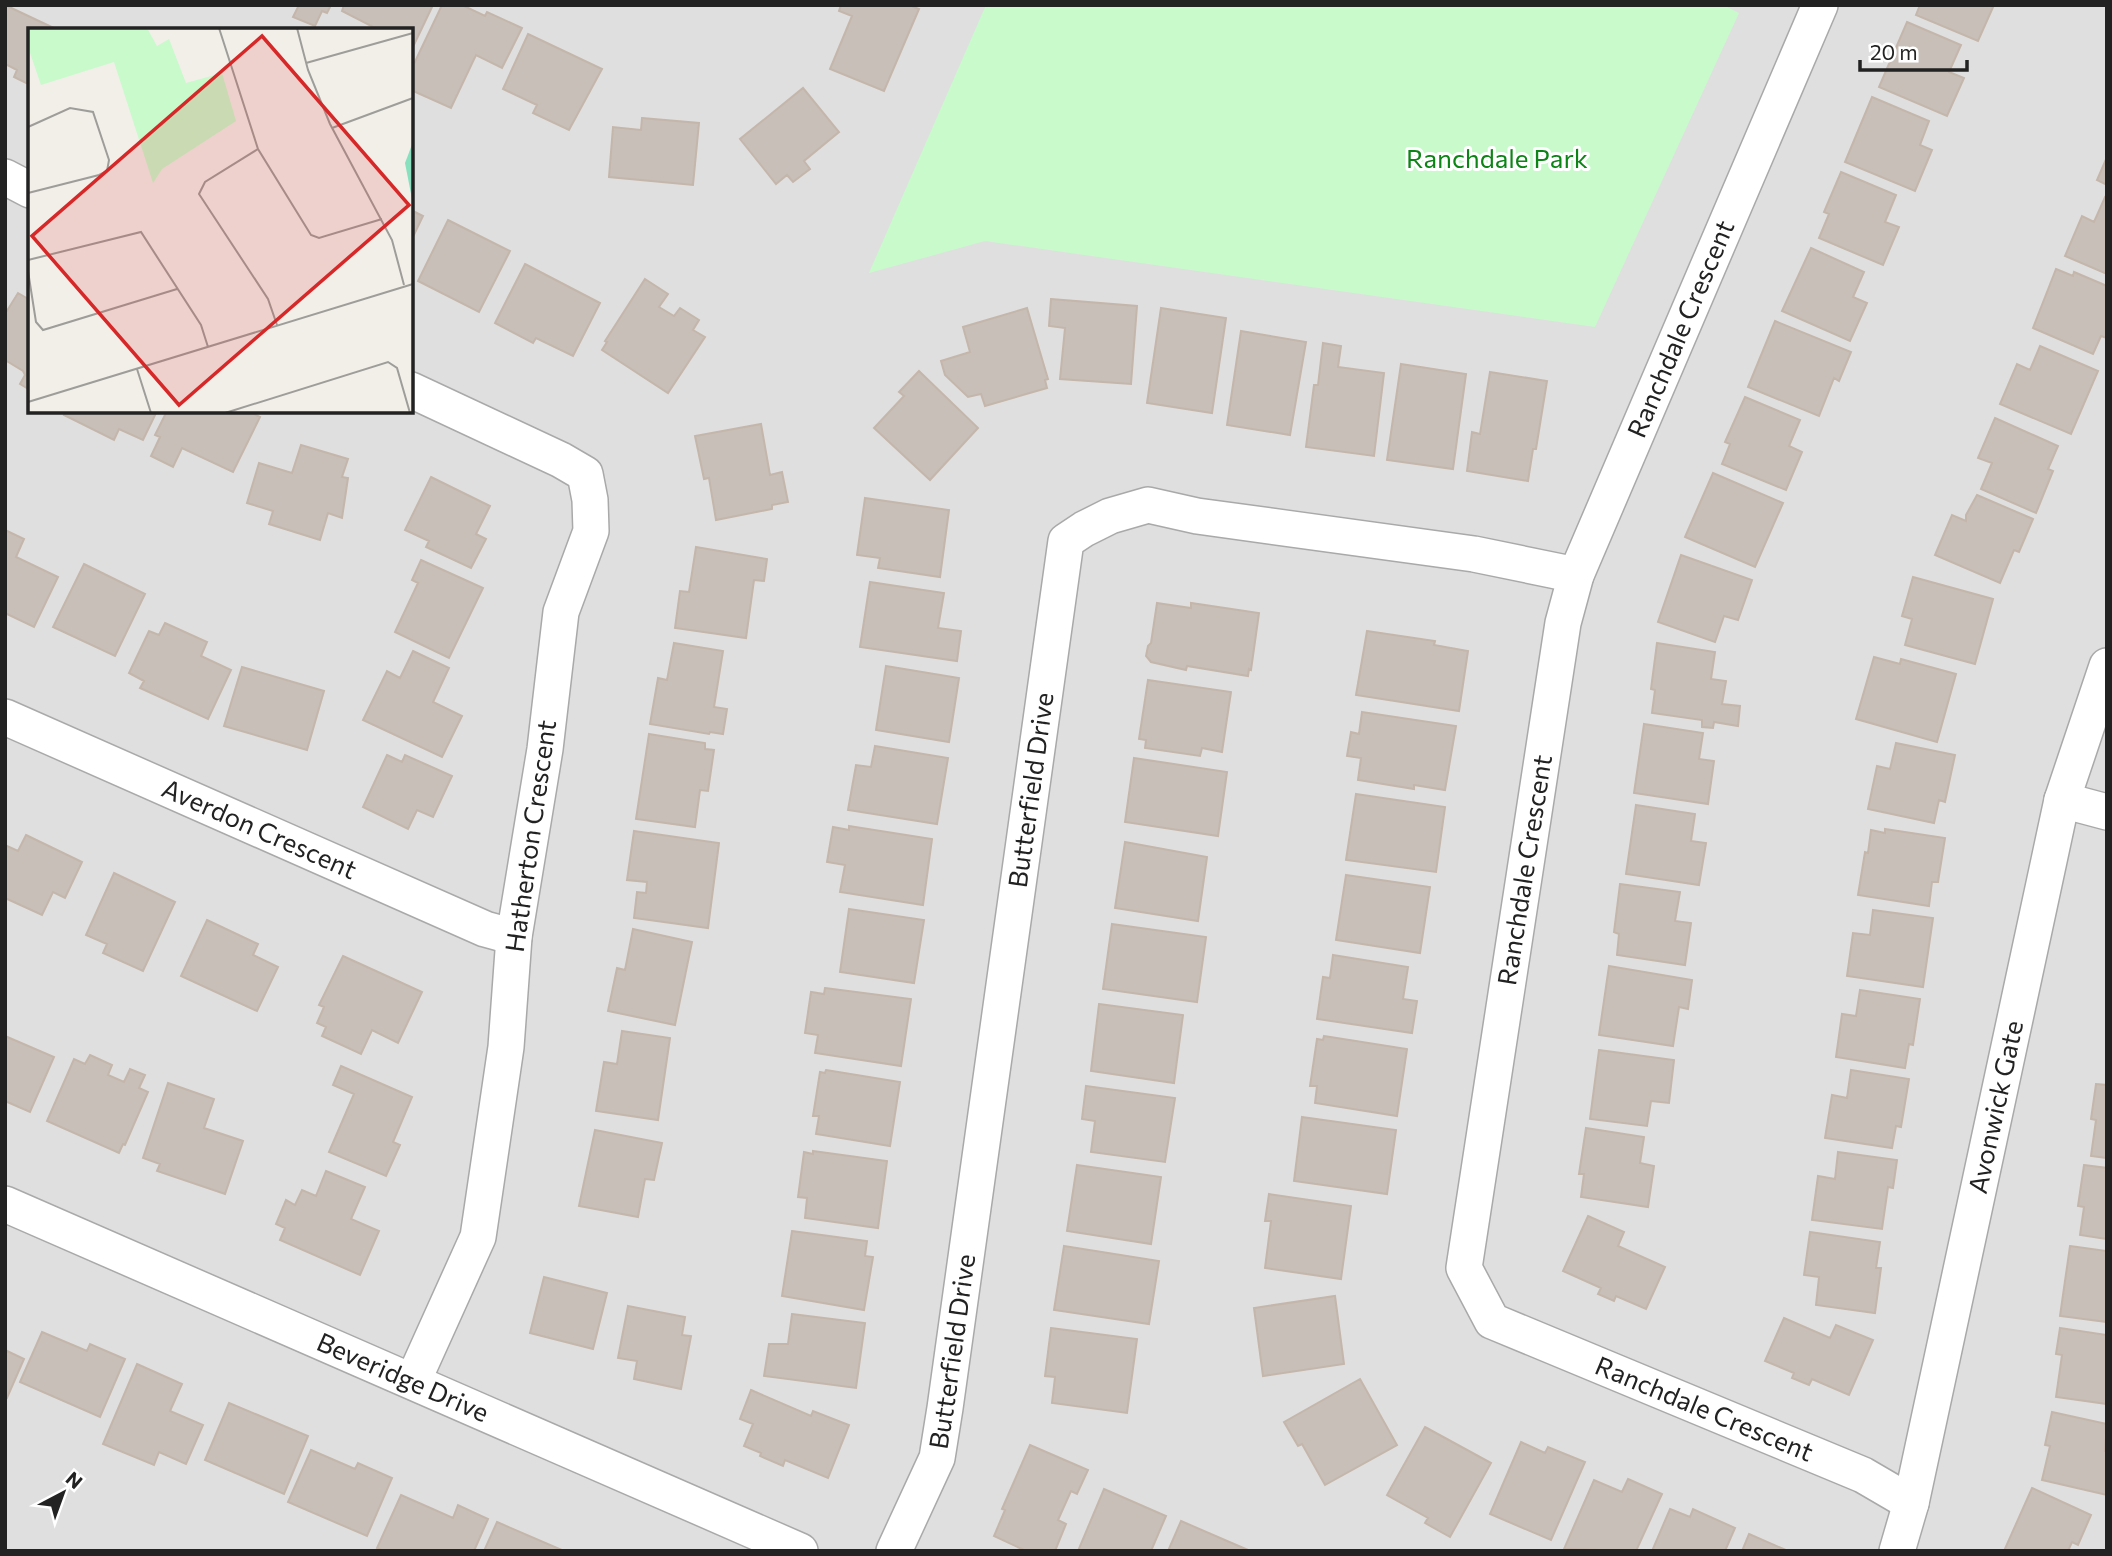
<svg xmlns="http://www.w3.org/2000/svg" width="2112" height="1556" font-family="Commissioner,sans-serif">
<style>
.residential{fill:#e0dfdf;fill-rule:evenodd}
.park{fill:#c8facc}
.building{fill:#c7bfb8;stroke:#c4b6ab;stroke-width:2}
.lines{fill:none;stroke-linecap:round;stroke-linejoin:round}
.minor-casing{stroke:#a9a9a9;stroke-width:38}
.minor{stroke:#fff;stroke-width:35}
.labels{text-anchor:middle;stroke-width:6;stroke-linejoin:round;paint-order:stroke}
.park-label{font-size:26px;fill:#0c8416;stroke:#fff}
.street-label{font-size:26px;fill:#222;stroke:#fff}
.inset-road{fill:none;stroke:#9f9d99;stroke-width:2}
.view{fill:#d62828;fill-opacity:0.15;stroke:#d62828;stroke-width:3.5}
.inset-edge{fill:none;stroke:#222;stroke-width:3.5}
</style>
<rect width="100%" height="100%" fill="#f2efe9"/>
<path class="residential" d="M5,5h2102v1546h-2102zM30,30h381v381h-381z"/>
<path class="park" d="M986,5h737l16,8 -144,314 -610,-86 -116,32z"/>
<path class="building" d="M5,5l53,25h-28v55l-16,-8 3,-7 -12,-6z
M299,5h32l-4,8 -5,-2 -7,15 -22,-9z
M344,5h89l-22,46v-21h-32l-37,-19z
M442,5h20l23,11 2,-4 35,16 -20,40 -26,-13 -25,53 -40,-18v-20z
M841,5h68l10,4 -35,82 -54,-22 22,-53 -13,-5z
M1920,5h74l-16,36 -62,-26z
M1907,22l54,23 -12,27 15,6 -17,38 -68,-29z
M528,34l74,35 -33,61 -36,-17 4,-8 -34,-16z
M803,88l36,44 -35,29 6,8 -17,13 -6,-7 -11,9 -36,-45z
M1872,97l57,24 -9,24 12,5 -17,41 -70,-29z
M642,118l57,5 -6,62 -84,-8 4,-50 28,3z
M2107,157v28l-10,-5z
M1841,172l55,23 -11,27 14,5 -16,38 -64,-27 10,-24 -5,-2z
M2105,197l2,1v76l-42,-18 17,-40 12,6z
M411,210l12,6 -12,25z
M448,220l62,31 -31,61 -61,-31z
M1811,248l53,24 -11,25 14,6 -17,38 -68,-30z
M525,264l75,39 -27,53 -37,-18 -3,5 -38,-20z
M2056,269l17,7 1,-4 33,14v52l-6,-2 -8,18 -60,-26z
M645,279l23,15 -9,13 15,9 6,-8 19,12 -6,10 12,7 -37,56 -66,-43 5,-8 -2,-1z
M18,293l12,7v90l-10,-6 5,-9 -2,-4 -18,-11v-46z
M1051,299l86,7 -6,78 -71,-5 5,-51 -16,-2z
M1027,308l21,71 -3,1 2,8 -62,18 -4,-12 -13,3 -23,-22 -4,-14 29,-9 -7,-25z
M1161,308l65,10 -14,95 -65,-10z
M1775,321l76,31 -12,29 -5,-3 -15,38 -71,-29z
M1241,331l65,11 -16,93 -63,-10z
M1323,343l18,3 -3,21 46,6 -10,83 -68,-9 8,-62h4z
M2040,346l58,25 -27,63 -71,-30 17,-40 13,6z
M1401,364l65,10 -13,95 -66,-9z
M919,371l59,57 -48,52 -56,-52 30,-32 -5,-4z
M1490,372l57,9 -11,68h-3l-5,32 -61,-10 5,-39 8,2z
M1745,397l55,23 -11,26 13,6 -16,38 -64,-26 8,-20 -5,-2z
M66,411h91l-14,29 -24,-11 -5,11 -50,-25z
M167,411h81l12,6 -27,55 -51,-24 -9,19 -22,-11 9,-19 -5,-2z
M1995,418l63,28 -10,23 5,2 -17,42 -55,-24 11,-26 -14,-5z
M761,424l9,51 12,-3 6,30 -16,3v4l-56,11 -7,-42 -5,1 -9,-43z
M301,445l47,14 -6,18 6,1 -6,40 -14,-5 -8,27 -51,-16 4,-13 -26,-8 12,-40 33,10z
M1713,473l70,30 -28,64 -70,-30z
M431,477l59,29 -14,28 10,5 -15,29 -45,-21 3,-6 -24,-11z
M1977,495l56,24 -14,33 -5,-2 -14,33 -65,-28 17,-40 14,6v-6z
M865,498l84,12 -9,67 -62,-9 2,-10 -23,-3z
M5,530l19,9 -8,18 42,20 -24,50 -29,-14z
M696,547l71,12 -3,22 -10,-1 -8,58 -71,-10 5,-37 9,1z
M1681,555l71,25 -14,40 -14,-4 -9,26 -57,-20z
M421,560l62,28 -34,70 -54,-26 23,-49 -6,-3z
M84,564l61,30 -30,62 -62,-29z
M1913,577l80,22 -18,65 -70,-19 7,-26 -10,-3z
M870,582l74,11 -6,35 23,3 -4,30 -97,-14z
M1157,603l34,5v-5l68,10 -8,57 -2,-1 -1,7 -61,-10 -1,4 -35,-8 -5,-6 2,-10 3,-3z
M165,623l42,19 -6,14 30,14 -23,49 -68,-31 4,-7 -15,-8 20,-42 10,4z
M1367,631l68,10 -1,4 34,6 -9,60 -103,-16z
M674,643l49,8 -9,56 13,2 -4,25 -13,-2 -1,2 -59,-10 8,-46 9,2z
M1657,643l58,9 -4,27 15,2 -4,23 18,2 -2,20 -24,-4 -1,6 -11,-1v-7l-50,-7 3,-23 -4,-1z
M413,651l36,17 -16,34 29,14 -20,41 -79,-37 24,-49 13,7z
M1874,657l26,7 1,-5 55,15 -19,68 -81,-23z
M886,666l73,12 -10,64 -73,-12z
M242,667l82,24 -17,59 -83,-24z
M1148,680l83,12 -9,60 -20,-4 -2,8 -55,-8 1,-8 -7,-1z
M1362,712l94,14 -11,64 -31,-5v4l-56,-9 3,-22 -14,-2 4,-24 8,2z
M1644,724l59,9 -4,26 15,2 -6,43 -74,-11z
M649,734l56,9v6l9,1 -6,41 -8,-1 -5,37 -59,-8z
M1896,743l59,12 -10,47 -6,-2 -5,23 -66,-14 9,-43 13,3z
M875,746l73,12 -11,66 -89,-14 8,-45 15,2z
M387,755l15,7 3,-7 47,21 -19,41 -16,-7 -9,19 -45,-22z
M1134,758l93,14 -9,64 -93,-14z
M1356,794l89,13 -9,65 -90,-12z
M1636,805l59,9 -4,27 15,2 -7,42 -73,-11z
M849,826l83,13 -9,66 -83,-13 5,-27 -18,-3 6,-35 16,3z
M1885,829l60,9 -7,44h-6l-3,24 -71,-11 7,-43 3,1 3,-23 14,3z
M634,831l85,12 -11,85 -74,-10 3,-26 9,1 1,-11 -20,-2z
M26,835l56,27 -17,36 -12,-6 -11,23 -37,-17v-53l13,6z
M1125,842l82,15 -9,64 -83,-13z
M114,873l61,29 -32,69 -40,-18 4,-9 -21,-9z
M1346,875l84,12 -10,66 -84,-13z
M1620,884l60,8 -5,29 16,2 -6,42 -68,-10 2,-21 -5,-2z
M849,909l75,11 -10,63 -74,-11z
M1873,910l60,8 -10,69 -76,-11 6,-43 17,2z
M207,920l51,24 -5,11 25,12 -21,44 -76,-35z
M1112,924l94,13 -9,65 -94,-13z
M633,929l59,13 -17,83 -67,-14 9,-43 8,2z
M1333,955l75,12 -5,32 14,2 -5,32 -95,-14 6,-42 7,1z
M343,956l79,36 -24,51 -26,-13 -11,24 -39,-18 4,-9 -9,-4 7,-16 -5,-2z
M1609,966l83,14 -4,29 -9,-2 -6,39 -74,-11z
M825,988l86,11 -10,67 -86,-13 3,-18 -13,-2 6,-41 13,2z
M1860,990l60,9 -7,46 -4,-1 -4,24 -69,-11 6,-43 14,2z
M1099,1004l84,11 -9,68 -83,-12z
M622,1031l48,7 -12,82 -62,-9 8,-49 13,2z
M5,1036l49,21 -24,55 -25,-11z
M1324,1036l83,13 -10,67 -82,-13 2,-17h-7l7,-47 6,1z
M1599,1050l75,10 -5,43 -18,-2 -4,25 -57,-7z
M90,1055l22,10 -4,10 16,7 6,-13 15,6 -6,13 9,4 -23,53 -2,-1 -4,9 -72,-32 27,-62 11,5z
M341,1066l71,31 -19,45 7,3 -14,31 -57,-24 25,-58 -21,-9z
M826,1070l74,12 -10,64 -74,-12 3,-18h-6l7,-44 5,1z
M1851,1070l58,9 -8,48 -5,-1 -4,22 -67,-10 7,-43 15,3z
M168,1083l46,16 -10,29 39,13 -18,53 -68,-23 3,-7 -17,-6z
M2096,1084l11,1v73l-16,-2 5,-36 -5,-1z
M1086,1086l89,12 -10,64 -74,-10 4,-31 -13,-2z
M1302,1117l94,13 -9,64 -93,-13z
M1586,1128l58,9 -4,26 14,3 -6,41 -67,-10 3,-23h-5z
M595,1130l67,13 -8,37 -9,-1 -7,38 -59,-11z
M813,1151l74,10 -9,67 -73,-10 2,-20 -9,-1 6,-45 9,2z
M1838,1152l59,8 -4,28 -5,-1 -6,42 -70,-9 6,-44 17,3z
M1077,1165l84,12 -10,67 -84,-13z
M2084,1165l23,3v71l-27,-4 4,-28 -6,-1z
M326,1171l39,16 -14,32 28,12 -19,44 -80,-35 5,-12 -9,-4 10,-24 9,5 7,-15 14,6z
M1269,1194l82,12 -10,73 -76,-11 6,-47h-6z
M1588,1216l36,16 -6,14 47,21 -19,42 -30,-13 -2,5 -16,-7 3,-6 -38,-17z
M792,1231l75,10 -2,15 8,1 -9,53 -82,-14z
M1810,1232l70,10 -4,26h5l-6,45 -59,-8 3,-28 -15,-2z
M1064,1246l95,15 -10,63 -95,-14z
M2070,1246l37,5v71l-47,-6z
M544,1277l63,16 -14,56 -63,-16z
M1335,1296l9,68 -81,12 -9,-68z
M628,1306l57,11 -3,18 9,1 -10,53 -47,-10 3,-18 -19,-3z
M792,1314l73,9 -9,65 -92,-12 5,-32h19z
M1784,1318l46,20 6,-13 37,15 -24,55 -37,-16 -3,6 -17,-7 2,-5 -29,-12z
M1051,1328l86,11 -10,74 -75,-10 3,-26 -10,-1z
M2060,1328l47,7v69l-51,-7 6,-42 -6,-1z
M42,1332l45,19 3,-7 35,15 -25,58 -80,-35z
M5,1350l19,9 -17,39 -2,-1z
M137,1364l45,20 -12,27 33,14 -17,39 -27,-12 -5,13 -51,-21z
M1360,1379l37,66 -72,40 -23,-41 -4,2 -14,-24z
M751,1390l60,26 2,-5 36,14 -21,53 -43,-18 -2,6 -23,-10 1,-3 -17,-7 9,-22 -13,-5z
M229,1403l79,33 -24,58 -79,-34z
M2052,1412l55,12 -2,27 2,1v43l-65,-15 8,-34 -5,-1z
M1425,1427l66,36 -41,74 -25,-14 3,-5 -41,-23z
M1521,1442l24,11 3,-6 37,15 -34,78 -61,-26z
M1030,1445l58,25 -11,24 -6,-3 -13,29 8,4 -11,27h-29l-32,-15 11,-26 -3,-1z
M311,1450l44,19 3,-6 34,15 -25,58 -79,-34z
M1628,1479l34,15 -26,57 -72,-2 30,-69 28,12z
M2032,1488l59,27 -13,30 -6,-3 -4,9h-64z
M1104,1489l62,27 -15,35h-73z
M401,1495l52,23 5,-13 30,14 -14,32h-91l-6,-3z
M1670,1509l20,8 3,-8 42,19 -10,23h-73z
M1181,1521l67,29v1h-80z
M497,1522l67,29h-80z
M1749,1534l39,17h-46z"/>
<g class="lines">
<defs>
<g id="minor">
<path id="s1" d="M1820,5l-244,570 -13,48 -99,645 28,53 371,154 48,28"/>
<path d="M5,177l25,13"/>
<path d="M411,390l150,70 24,14 5,26 1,31 -30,81 -16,137 -31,188 -8,110 -28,190 -65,144"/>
<path id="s2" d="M5,717l480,212 29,8"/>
<path d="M2062,800l45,12"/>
<path id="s3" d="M5,1204l795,347"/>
<path id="s4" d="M894,1551l43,-93 8,-50 121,-867 18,-12 26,-13 38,-11 49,11 277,38 102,21"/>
<path id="s5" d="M1897,1551l14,-48 151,-703 45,-134"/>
</g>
</defs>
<use href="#minor" class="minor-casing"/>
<use href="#minor" class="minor"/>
</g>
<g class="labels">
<g class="park-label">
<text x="1497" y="168">Ranchdale Park</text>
</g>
<g class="street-label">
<text transform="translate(1681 329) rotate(-67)" y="9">Ranchdale Crescent</text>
<text dy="9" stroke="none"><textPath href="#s4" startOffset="777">Butterfield Drive</textPath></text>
<text dy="9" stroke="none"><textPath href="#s2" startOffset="278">Averdon Crescent</textPath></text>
<text transform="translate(531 836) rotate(-82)" y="9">Hatherton Crescent</text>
<text transform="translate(1525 870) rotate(-81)" y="9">Ranchdale Crescent</text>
<text dy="9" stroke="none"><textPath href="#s5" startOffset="455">Avonwick Gate</textPath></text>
<text dy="9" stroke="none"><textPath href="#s4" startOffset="210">Butterfield Drive</textPath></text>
<text dy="9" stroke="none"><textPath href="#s3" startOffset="434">Beveridge Drive</textPath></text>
<text dy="9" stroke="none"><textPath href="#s1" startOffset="1612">Ranchdale Crescent</textPath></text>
</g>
</g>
<g transform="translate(28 28)">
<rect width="385" height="385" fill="#f2efe9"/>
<path d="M0,0h119l10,18 12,-7 17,44 36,-10 14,48 -74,48 -9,14 -39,-121 -73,23 -13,-38z" fill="#c8facc"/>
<path d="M385,114v62l-8,-41z" fill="#88e0be"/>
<path class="inset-road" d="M191,0l39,121 53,86 8,3 63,-19M269,0l11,42 22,54 62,116 12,45M278,35l107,-30M0,99l42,-19 23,4 16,48 -2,11 -8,4 -71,18M304,100l81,-30M230,121l-53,33 -6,12 69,105 9,26M0,232l113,-28 60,93 7,22M0,243l8,51 7,8 134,-41M109,341l14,44M0,374l385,-118M197,385l163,-51 9,6 13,45"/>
<path class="view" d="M234,8l147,169 -230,200 -147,-169z"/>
<rect width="385" height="385" class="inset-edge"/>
</g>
<rect width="2112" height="1556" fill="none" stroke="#222222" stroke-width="14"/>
<g transform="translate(63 1493) rotate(41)" stroke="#ffffff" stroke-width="5" paint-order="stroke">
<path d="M0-5L12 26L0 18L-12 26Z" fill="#222222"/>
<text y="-10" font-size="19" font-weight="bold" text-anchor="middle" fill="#222222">N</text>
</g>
<path d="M1860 60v10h107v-10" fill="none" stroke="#222222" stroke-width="3.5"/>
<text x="1870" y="60" font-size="21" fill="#222222" stroke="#ffffff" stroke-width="5" paint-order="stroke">20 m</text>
</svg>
